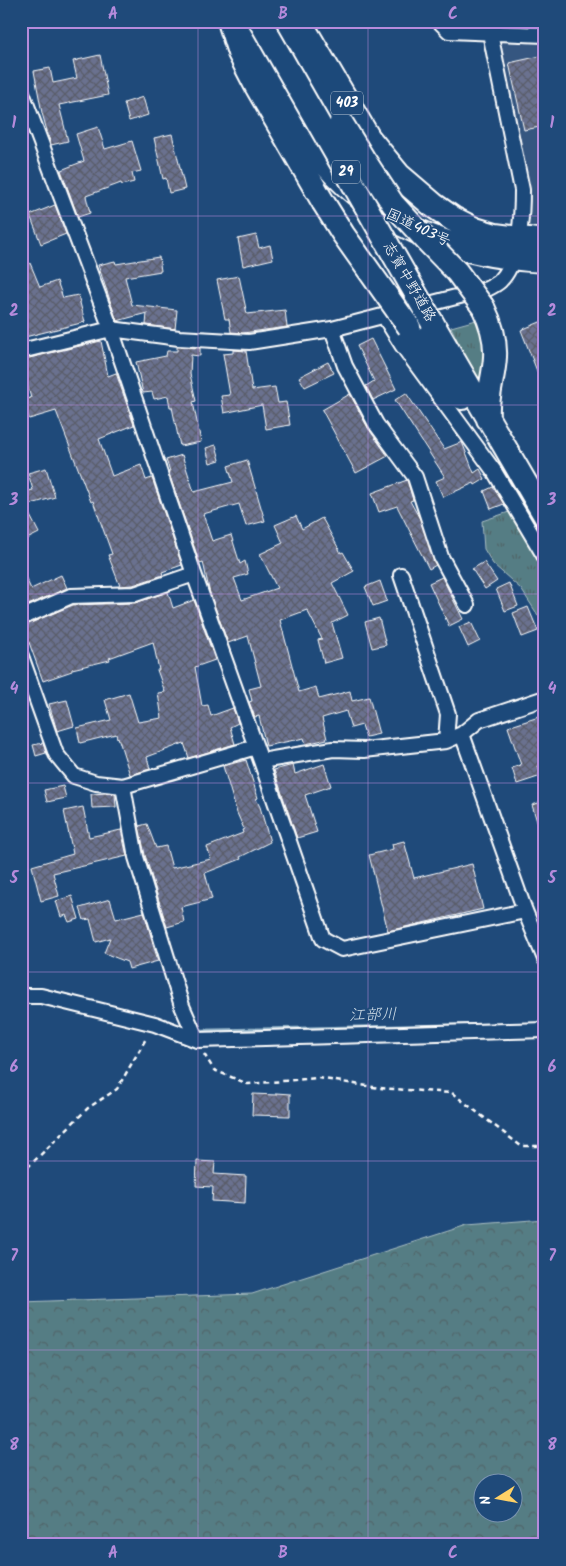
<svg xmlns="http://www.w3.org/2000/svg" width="566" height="1566" font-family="Kalam,'Klee One',sans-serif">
<defs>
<pattern id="grass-tufts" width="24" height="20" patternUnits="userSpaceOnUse" patternTransform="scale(1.25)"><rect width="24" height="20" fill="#557d84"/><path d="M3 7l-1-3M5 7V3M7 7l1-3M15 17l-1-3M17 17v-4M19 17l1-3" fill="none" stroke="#506468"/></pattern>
<pattern id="forest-crowns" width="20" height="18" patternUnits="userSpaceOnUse" patternTransform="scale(1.25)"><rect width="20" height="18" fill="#557d84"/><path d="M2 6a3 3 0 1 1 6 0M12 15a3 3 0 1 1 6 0" fill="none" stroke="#506468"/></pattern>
<pattern id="building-cross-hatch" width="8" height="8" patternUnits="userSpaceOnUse" patternTransform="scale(1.25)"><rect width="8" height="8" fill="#6a718f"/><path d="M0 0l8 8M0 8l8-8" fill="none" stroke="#5a5d6a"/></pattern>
</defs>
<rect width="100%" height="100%" fill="#1f4a7a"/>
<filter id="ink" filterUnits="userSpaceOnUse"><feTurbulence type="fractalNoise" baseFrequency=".02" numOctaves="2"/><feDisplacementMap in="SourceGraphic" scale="10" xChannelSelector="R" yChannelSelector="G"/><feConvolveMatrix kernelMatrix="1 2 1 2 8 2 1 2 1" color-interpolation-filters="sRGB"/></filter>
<g filter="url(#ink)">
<!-- built -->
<path fill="#365680" d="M490,33l55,2v193l-24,-2z"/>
<!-- grass -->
<path fill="url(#grass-tufts)" stroke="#aabec2" d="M480,319l6,28 -6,41 -29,-61z
M524,507l21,32v87l-24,-37 -28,-25 -9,-15 -2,-28z"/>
<!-- forest -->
<path fill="url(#forest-crowns)" stroke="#aabec2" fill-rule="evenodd" d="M545,1219v326h-524v-243l231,-8 215,-69zM484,1484h30v30h-30z"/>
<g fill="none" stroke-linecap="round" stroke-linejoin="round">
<!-- stream -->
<path stroke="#91b2c7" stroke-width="4.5" d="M202,1031l286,-6"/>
</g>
<!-- building -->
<path fill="url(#building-cross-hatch)" stroke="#fff" d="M100,55l8,40 -49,10 9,36 -17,4 -9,-32 -8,-42 16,-3 3,15 24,-5 -4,-17z
M545,55v71l-21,4 -15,-67z
M143,97l5,18 -19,6 -5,-18z
M98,127l7,22 27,-8 9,30 -9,2 2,9 -12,3 -1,-2 -35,13 4,17 -12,4 -17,-47 23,-9 -8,-27z
M172,134l13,55 -16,4 -3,-15 -3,1 -9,-41z
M55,205l11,29 -25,10 -11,-29z
M256,235l3,13 11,-3 3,14 -30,7 -5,-27z
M159,257l2,14 -36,6 7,28 45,5 -2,19 -29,-4 1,-12 -30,8 -19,-56 17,-4 1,3z
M30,263l10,24 17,-6 6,17 15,-3 7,27 -64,16v-72z
M239,276l8,38 38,-4 2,17 -44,6 -12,-1 -2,-13h-4l-8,-39z
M545,320v68l-1,1 -23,-59z
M371,339l25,50 -23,11 -7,-14 8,-5 -17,-35z
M101,341l7,35 8,-3 18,52 -35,14 13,37 29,-11 5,15 6,-2 30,87 -20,7 1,3 -30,10 -13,1 -12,-31 4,-1 -19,-53 -2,1 -35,-91 -27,8 -6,-19 8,-2 -7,-24 -3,1v-15z
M177,347l23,1v8l-9,-1 -1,19 6,27 -3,1 8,40 -21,4 -8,-39h-2l-2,-11 -14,3 -2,-7 -9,1 -7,-31 30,-6 1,-5h10z
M233,350l13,1 6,39 23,-3 3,16 8,-1 4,23 -24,4 -4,-24 -38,8 -3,-17 9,-1 -7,-41 10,-1z
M328,362l6,11 -29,14 -6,-10z
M406,393l38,56 18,-7 12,31 6,-4 5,10 -10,6 -1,-2 -31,14 -7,-16 9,-4 -50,-77z
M350,394l18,34 20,28 -32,17 -34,-63z
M216,445l4,15 -10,3 -4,-15z
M182,455l12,37 39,-10 -5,-16 19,-6 18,61 -19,5 -7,-22 -36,10 9,27 19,-6 9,29 5,-3 3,13 -14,4 8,22 35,-12 -17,-34 23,-11 -8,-18 21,-9 6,13 20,-11 19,35 2,-1 11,19 -22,12 16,32 -16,8 10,35 -18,5 -6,-23 4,-1 -15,-29 -27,10 19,72 17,-5 3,12 31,-8 2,10 17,-4 10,37 -13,3 -4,-12 -11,3 -5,-17 -24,7 5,21 -21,5 -2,-6 -38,8 -7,-30 -4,1 -6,-15 3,-1 -3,-12 12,-3 -13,-50 -20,7 -18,-49 -7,-32 -3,1 -2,-5 -30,-87h2l-4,-11z
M46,468l9,29 -30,9 14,27 -18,9v-49l12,-3 -5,-17z
M407,480l6,20 -3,1 10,18 16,46 -7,4 -32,-63 -18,6 -7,-19z
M493,487l11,17 -13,5 -7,-18z
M484,562l13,19 -12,8 -13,-20z
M21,568l10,21 30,-14 6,13 -46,20z
M442,577l21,42 -14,7 -20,-43z
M380,581l7,20 -14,5 -8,-19z
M509,583l9,23 -13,5 -9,-22z
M168,592l5,16 21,-8 21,60 -20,7 7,39 6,-1 3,11 22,-8 5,15 -8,4 5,17 -46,14 -5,-15 -37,14 3,12 -20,6 -12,-38 -1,1 -1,-4 -36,9 -3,-15 34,-8 -6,-20 24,-7 9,29 24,-4 -4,-25 7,-1 -8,-22h2l-6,-28 -44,16 1,2 -38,9v2l-29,10 -20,-55 50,-21 62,-2z
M528,607l10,24 -16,6 -9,-24z
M379,618l7,27 -14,3 -7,-26z
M471,622l9,19 -12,6 -9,-20z
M67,700l7,26 -17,5 -8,-27z
M545,715v48l-7,3 3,10 -24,8 -5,-16 9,-3 -13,-38z
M43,743l3,10 -10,3 -3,-11z
M246,760l12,38 -2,1 4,8 10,35 -30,15 1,2 -36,14 7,26 -31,8 3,15 -17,5 -22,-72 -6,-29 8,-2 9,24 10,-2 6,22 39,-9 -4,-12 36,-14 -1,-3 2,-1 -7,-16 -14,-47z
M324,764l7,22 -26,9 12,37 -20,6 -23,-68 19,-5 2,9z
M63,786l3,12 -19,4 -3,-12z
M107,793l8,1 1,13 -24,1 -1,-14z
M545,801v37h-3l-10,-33z
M83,807l6,30 32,-7 6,26 -74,17 6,23 -18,5 -9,-35 41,-12 -9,-43z
M404,841l10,37 58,-14 11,45 -95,22 -19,-76 24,-6 -1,-5z
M72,896l7,23 -10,3 -3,-7 -5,2 -5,-16z
M110,899l6,20 28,-7 14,49 -29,8 -2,-7 -23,-9 6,-15 -14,4 -6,-23 -6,1 -4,-12z
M276,1093l14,1v22l-38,-1 1,-21 23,1z
M197,1161l18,1 -1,12 32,2 -1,27 -33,-2 1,-14 -17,-1z"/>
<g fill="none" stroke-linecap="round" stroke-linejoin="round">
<!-- minor casing -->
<g stroke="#fff" stroke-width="18">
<path id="minor" d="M439,21l10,10 96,4
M21,90l90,239 83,245 67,187 62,178 19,10 183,-38
M384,316l18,29 92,126 51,86
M332,329l13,37 31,58 39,53 26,80 26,48
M21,351l90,-22 68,9 70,4 83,-13 155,-40c4,-2 10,-5 13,-8 20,-20 22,-65 22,-91l-32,-157
M401,575l47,139 -2,27
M21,618l50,-22 64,-2 59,-20
M21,656l35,98 18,22 22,7 27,3 133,-39
M462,734l63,177 20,48
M261,761l72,-12 31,1 82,-9 16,-7 17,-14 66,-22
M123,786l13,71 46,149 15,34
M21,996h20l114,28 42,16 348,-10"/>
</g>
<!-- primary casing -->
<g stroke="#fff" stroke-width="26">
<path id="primary" d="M229,21l10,32 17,33 67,116
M283,21l58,101
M483,307c8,16 13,32 12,50 -1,21 -9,40 -7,62
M432,322l113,194
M409,327l53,71"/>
</g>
<!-- trunk casing -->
<g stroke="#fff" stroke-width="28">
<path id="trunk" d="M237,21c24,43 47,88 76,127 57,75 140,108 232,112
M299,21l69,117 31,38 34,29 20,14 22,11 20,6 50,6"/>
</g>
<!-- path -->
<path stroke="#fff" stroke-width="2.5" stroke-dasharray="5 4" stroke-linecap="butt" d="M204,1054l10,16 34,14 70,-6 61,10 73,5 69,53h24
M21,1174l67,-66 29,-19 30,-52"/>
<!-- minor -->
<use href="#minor" stroke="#1f4a7a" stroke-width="14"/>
<!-- primary -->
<use href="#primary" stroke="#1f4a7a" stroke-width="22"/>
<!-- trunk -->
<use href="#trunk" stroke="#1f4a7a" stroke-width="24"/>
<!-- primary-bridge casing -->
<g stroke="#fff" stroke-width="26" stroke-linecap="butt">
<path id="primary-bridge" d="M260,21l172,301
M341,122l22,36 30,46 34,37 30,31 26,35
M323,202l20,32 66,93"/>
</g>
<!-- primary-bridge -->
<use href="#primary-bridge" stroke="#1f4a7a" stroke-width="22"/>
</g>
</g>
<!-- grid -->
<path fill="none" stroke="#b68bdc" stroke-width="1" stroke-opacity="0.55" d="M198,21v1524M368,21v1524M21,216h524M21,405h524M21,594h524M21,783h524M21,972h524M21,1161h524M21,1350h524"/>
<g text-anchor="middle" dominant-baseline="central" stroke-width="4" stroke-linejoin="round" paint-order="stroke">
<!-- shield labels -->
<g fill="#1f4a7a" stroke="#bcc9d7" stroke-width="1">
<rect x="331" y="91.5" width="32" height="23" rx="4"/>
<rect x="332" y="160.5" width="28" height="23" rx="4"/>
</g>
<g font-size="14" font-weight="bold" fill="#fff">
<text x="347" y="103">403</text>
<text x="346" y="172">29</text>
</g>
<!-- street labels -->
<g font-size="15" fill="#fff" stroke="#1f4a7a">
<text transform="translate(418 228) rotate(25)">国道403号</text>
<text transform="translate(409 282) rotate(60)">志賀中野道路</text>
</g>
<!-- water labels -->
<g font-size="16" font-style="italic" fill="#d1dfe8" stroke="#1f4a7a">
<text transform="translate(373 1015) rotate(-1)">江部川</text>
</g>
</g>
<!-- margin -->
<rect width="566" height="1566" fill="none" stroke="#1f4a7a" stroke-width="55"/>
<!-- north arrow -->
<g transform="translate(498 1498) rotate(259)"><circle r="24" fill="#1f4a7a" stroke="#7992af"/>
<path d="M0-4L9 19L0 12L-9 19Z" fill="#ffd166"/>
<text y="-8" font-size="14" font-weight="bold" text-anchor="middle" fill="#ffffff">N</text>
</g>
<rect x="28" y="28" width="510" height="1510" fill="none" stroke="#b68bdc" stroke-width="2"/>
<g font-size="16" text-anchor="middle" font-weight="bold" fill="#b68bdc">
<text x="113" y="19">A</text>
<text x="283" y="19">B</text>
<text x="453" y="19">C</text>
<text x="14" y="128">1</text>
<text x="552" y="128">1</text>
<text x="14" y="316">2</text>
<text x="552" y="316">2</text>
<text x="14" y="505">3</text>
<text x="552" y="505">3</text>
<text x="14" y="694">4</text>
<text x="552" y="694">4</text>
<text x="14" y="883">5</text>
<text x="552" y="883">5</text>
<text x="14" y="1072">6</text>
<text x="552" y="1072">6</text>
<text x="14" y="1261">7</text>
<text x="552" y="1261">7</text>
<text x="14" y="1450">8</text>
<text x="552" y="1450">8</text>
<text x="113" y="1558">A</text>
<text x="283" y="1558">B</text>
<text x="453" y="1558">C</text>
</g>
</svg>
